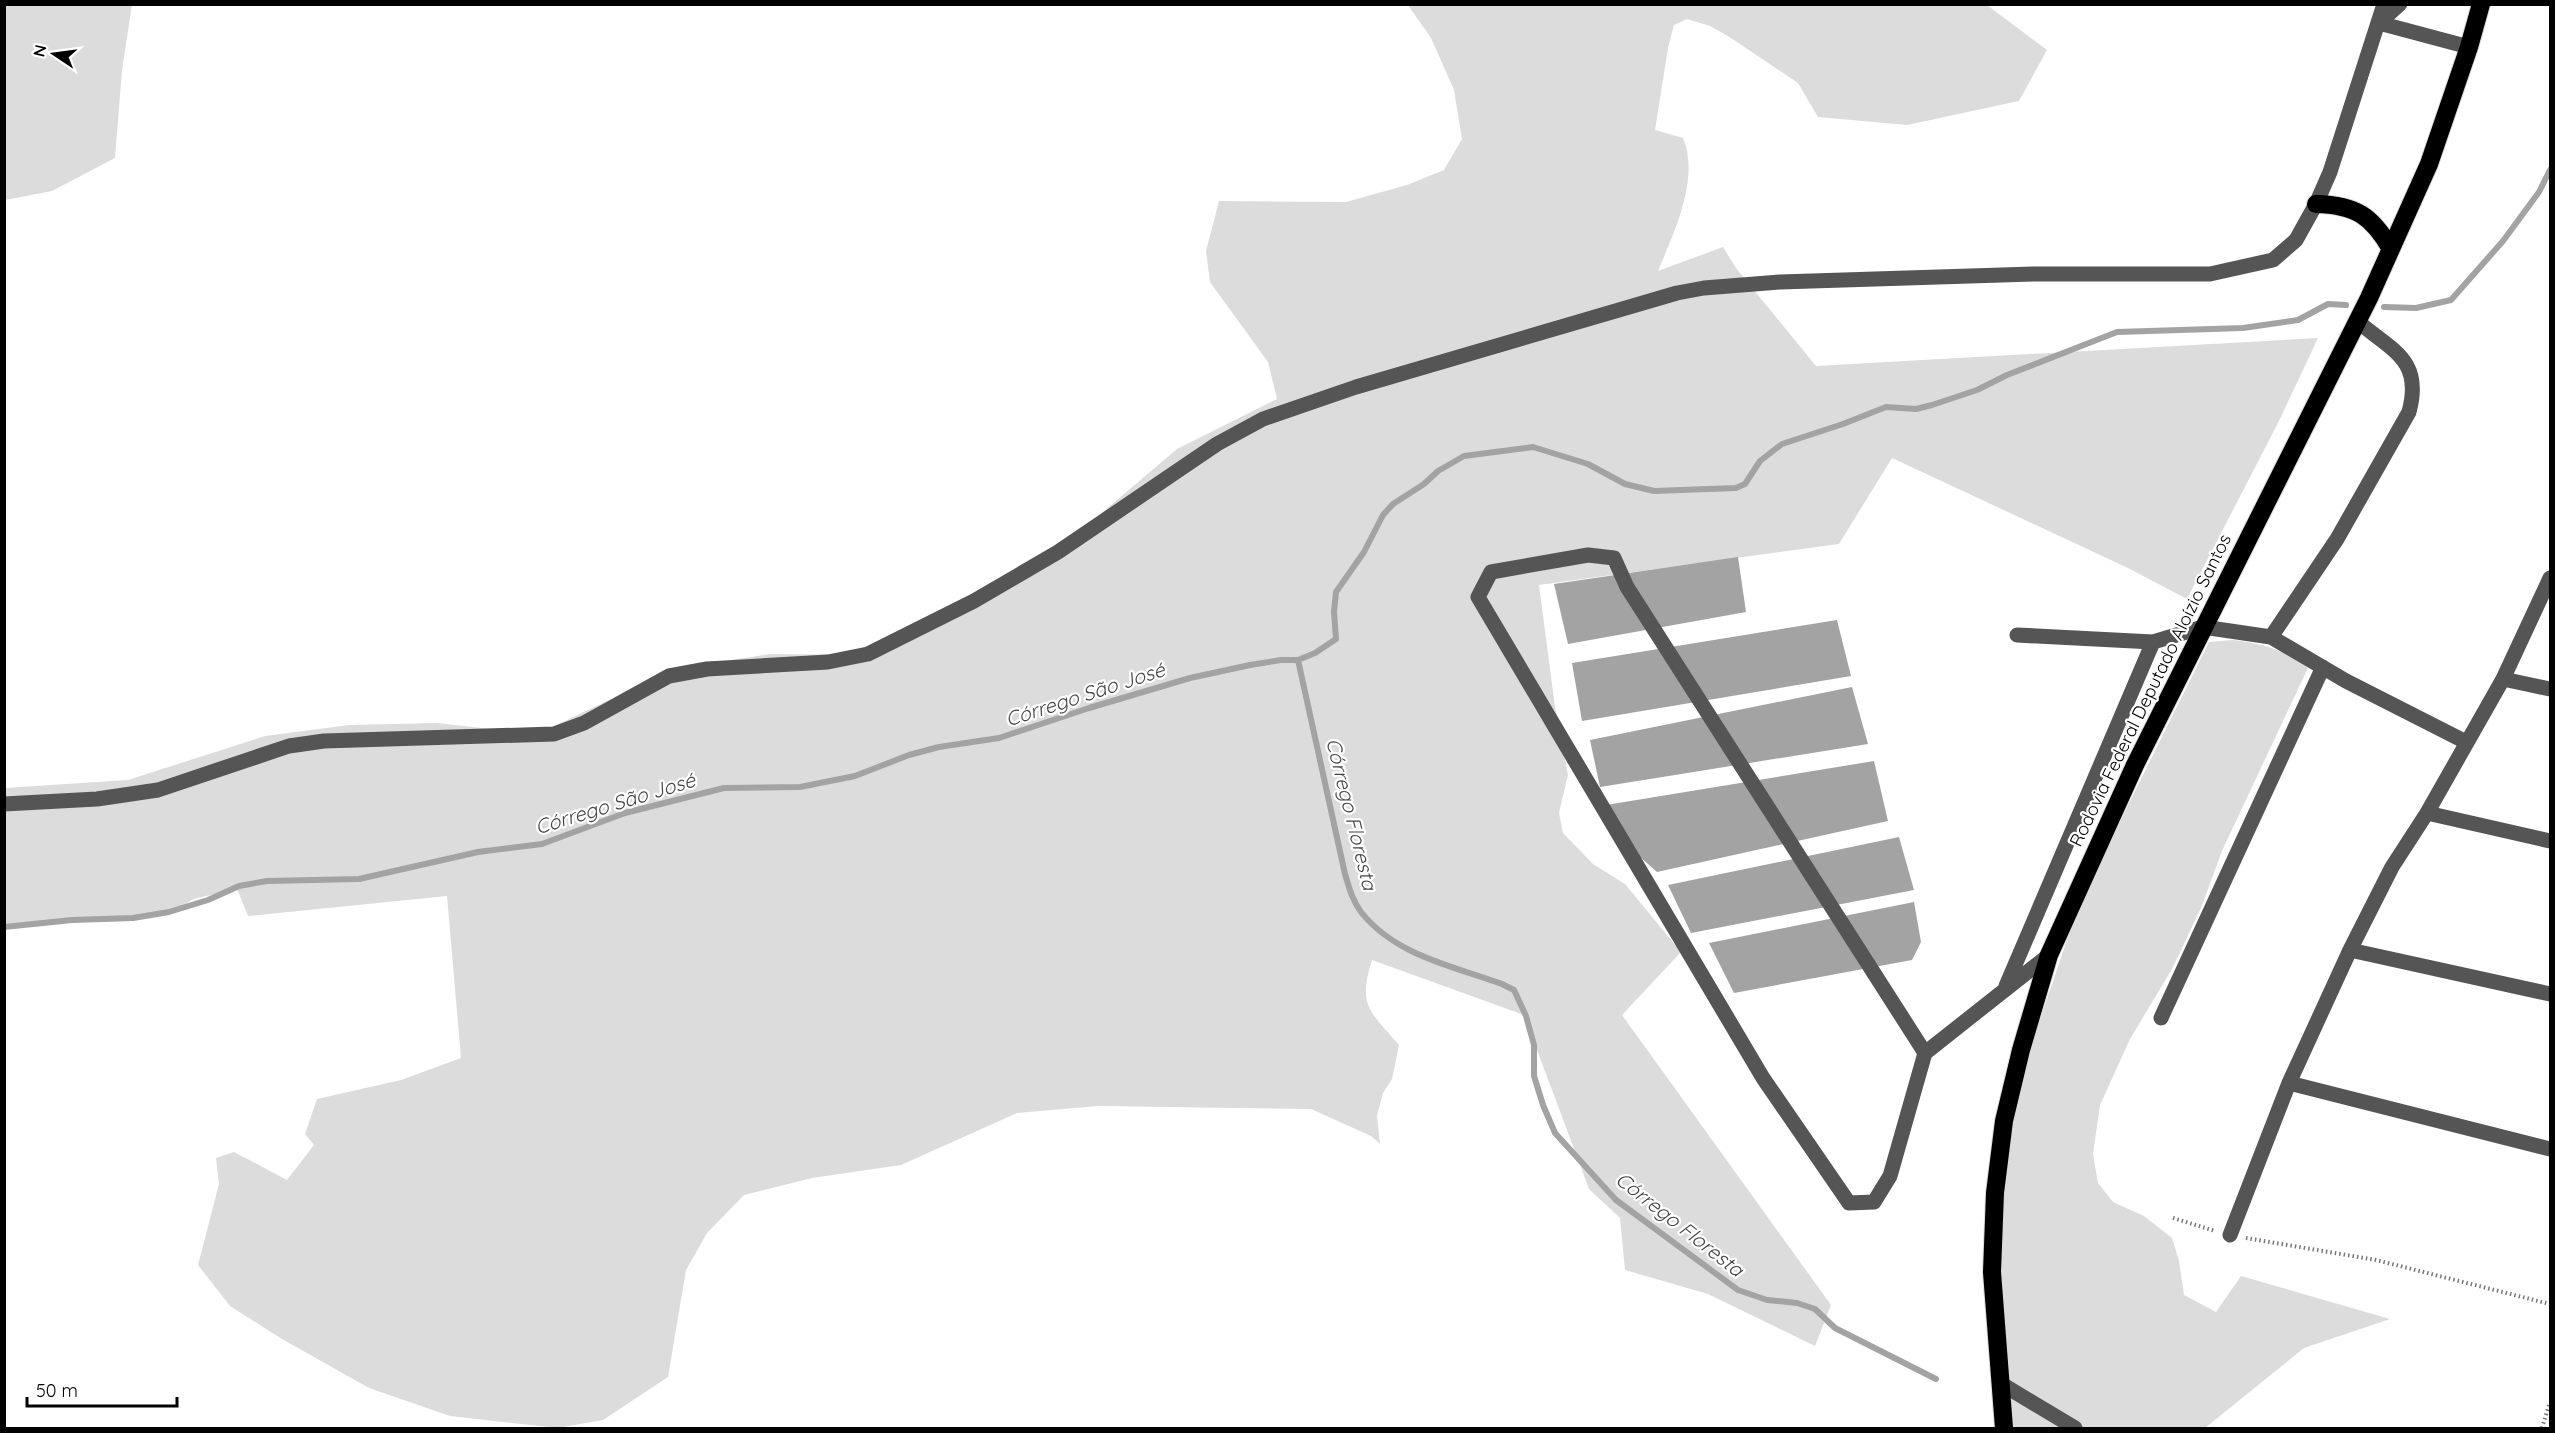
<svg xmlns="http://www.w3.org/2000/svg" width="2555" height="1433" font-family="Quicksand,sans-serif">
<rect width="100%" height="100%" fill="#fff"/>
<!-- green -->
<path fill="#dcdcdc" d="M5,4l127,1 -10,65 -7,88 -63,33 -47,9z
M1408,5h579l60,45 -28,51 -112,24 -89,-8 -20,-34 -70,-47 -18,-10 -23,-7 -13,6 -6,23 -13,82 28,8c17,41 -9,94 -25,133l65,-24 13,21 80,98 502,-28 -39,83 -92,178 -59,-31 -236,-110 -53,86 -300,41 16,122 13,68 -9,38 4,20 30,31 32,20 56,68 -59,63 209,290 -16,41 -107,-52 -83,-24 -5,-52 -31,-29 -65,-174 -152,-55c-15,47 -1,52 27,85l-7,34 -9,14 -6,23 3,28 -9,-8 -60,-27 -213,-3 -81,7 -116,52 -89,13 -68,17 -37,38 -21,37 -18,107 -65,43 -46,8 -107,-12 -81,-28 -87,-49 -52,-33 -32,-41 21,-81 -3,-26 18,-6 53,28 27,-35 -9,-11 12,-35 84,-19 60,-22 -14,-162 -199,20 -11,-27 -44,10 -20,14 -168,12v-137l123,-8 137,-44 84,-11 88,-2 79,9 32,-3 63,-30 53,-29 106,-16 99,1 175,-93 133,-113 100,-50 -9,-37 -58,-80 -4,-31 13,-50 127,1 61,-17 37,-15 18,-31 -8,-49 -23,-52z
M2233,640c31,4 50,9 75,28l-86,183 -21,57 -29,61 -42,70 -30,66 -7,49 5,29 15,19 31,14 28,22 7,23 5,34 32,17 25,-36 149,43 -86,29 -99,80h-207l-5,-181 21,-150 65,-193 130,-262z"/>
<!-- water -->
<path fill="#a3a3a3" d="M1738,557l8,55 -178,32 -14,-60z
M1837,620l14,56 -269,45 -10,-58z
M1852,687l16,57 -268,43 -10,-47z
M1874,761l14,60 -231,51 -45,-40 -6,-27z
M1899,837l15,53 -223,43 -23,-48z
M1914,902l7,40 -9,18 -178,33 -25,-50z"/>
<g fill="none" stroke-linecap="round" stroke-linejoin="round">
<!-- stream -->
<path stroke="#a3a3a3" stroke-width="6" d="M2384,307l32,1 35,-8 52,-59 36,-49 11,-22
M1298,660l47,214c4,13 7,26 16,38 35,44 92,54 141,72l12,6 12,26 8,29v31l9,29 12,28 61,67 122,90 29,10 30,3 18,6 20,19 101,51
M4,927l68,-7 61,-2 36,-6 39,-12 31,-14 28,-5 92,-2 119,-27 64,-8 83,-31 99,-25 76,-1 55,-11 54,-21 30,-8 60,-9 90,-30 101,-30 60,-13 31,-5h17l17,-7 21,-14 -2,-27 2,-20 28,-40 19,-37 10,-11 31,-20 14,-13 26,-15 69,-9 55,17 37,20 29,7 82,-3 9,-4 15,-23 22,-17 61,-20 43,-17 30,2 16,-4 45,-15 30,-15 110,-43 126,-4 55,-8 30,-16 18,1"/>
<!-- highway casing -->
<g stroke="#dbdbdb" stroke-width="20">
<path id="highway" d="M2316,204c40,1 56,12 75,45
M2004,1428l-12,-156 3,-79 9,-72 17,-71 28,-95 86,-190 234,-467 60,-134 40,-117 12,-43"/>
</g>
<!-- path -->
<path stroke="#777" stroke-width="4" stroke-dasharray="1.5 3" stroke-linecap="butt" d="M2173,1218l42,13
M2246,1238l130,22 174,44
M2542,1428l8,-26"/>
<!-- minor -->
<path stroke="#555" stroke-width="15" d="M2379,23l90,24
M2379,23l21,-19
M2017,635l136,7 50,-15 68,10 75,44 120,61
M2271,637l66,-98 72,-127c14,-52 -16,-61 -52,-91
M2503,679l47,10
M4,804l93,-5 61,-9 131,-44 35,-5 230,-7 30,-11 85,-47 38,-7 121,-7 40,-8 106,-53 84,-49 159,-108 46,-25 93,-32 321,-94 27,-5 76,-6 253,-8h177l63,-14 23,-20 20,-36 14,-32 54,-168
M2427,813l123,28
M2350,950l200,44
M2006,986l147,-344
M2161,1018l162,-351
M1925,1053l-298,-466 -13,-29 -26,-3 -97,17 -13,25 285,481 86,125 25,-1 16,-26 35,-123 124,-98
M2289,1083l261,66
M2230,1235l59,-152 61,-133 42,-83 35,-54 76,-134 47,-101
M2000,1383l75,45"/>
<!-- highway -->
<use href="#highway" stroke="#000" stroke-width="18"/>
</g>
<g text-anchor="middle" dominant-baseline="central" stroke-width="4.5" stroke-linejoin="round" paint-order="stroke">
<!-- street labels -->
<g font-size="18" fill="#000" stroke="#fff">
<text transform="translate(2150 690) rotate(-64)">Rodovia Federal Deputado Aloízio Santos</text>
</g>
<!-- water labels -->
<g font-size="20" font-style="italic" fill="#444" stroke="#fff">
<text transform="translate(1085 694) rotate(-18)">Córrego São José</text>
<text transform="translate(615 803) rotate(-17)">Córrego São José</text>
<text transform="translate(1352 814) rotate(76)">Córrego Floresta</text>
<text transform="translate(1680 1224) rotate(38)">Córrego Floresta</text>
</g>
</g>
<!-- border -->
<rect width="2555" height="1433" fill="none" stroke="#000000" stroke-width="12"/>
<!-- north arrow -->
<g transform="translate(54 54) rotate(283)" stroke="#ffffff" stroke-width="4.5" paint-order="stroke">
<path d="M0-4.5L10 22L0 15L-10 22Z" fill="#000000"/>
<text y="-9" font-size="16" font-weight="bold" text-anchor="middle" fill="#000000">N</text>
</g>
<!-- scale -->
<path d="M27 1397v9h150v-9" fill="none" stroke="#000000" stroke-width="3"/>
<text x="36" y="1397" font-size="18" fill="#000000" stroke="#ffffff" stroke-width="4.5" paint-order="stroke">50 m</text>
</svg>
